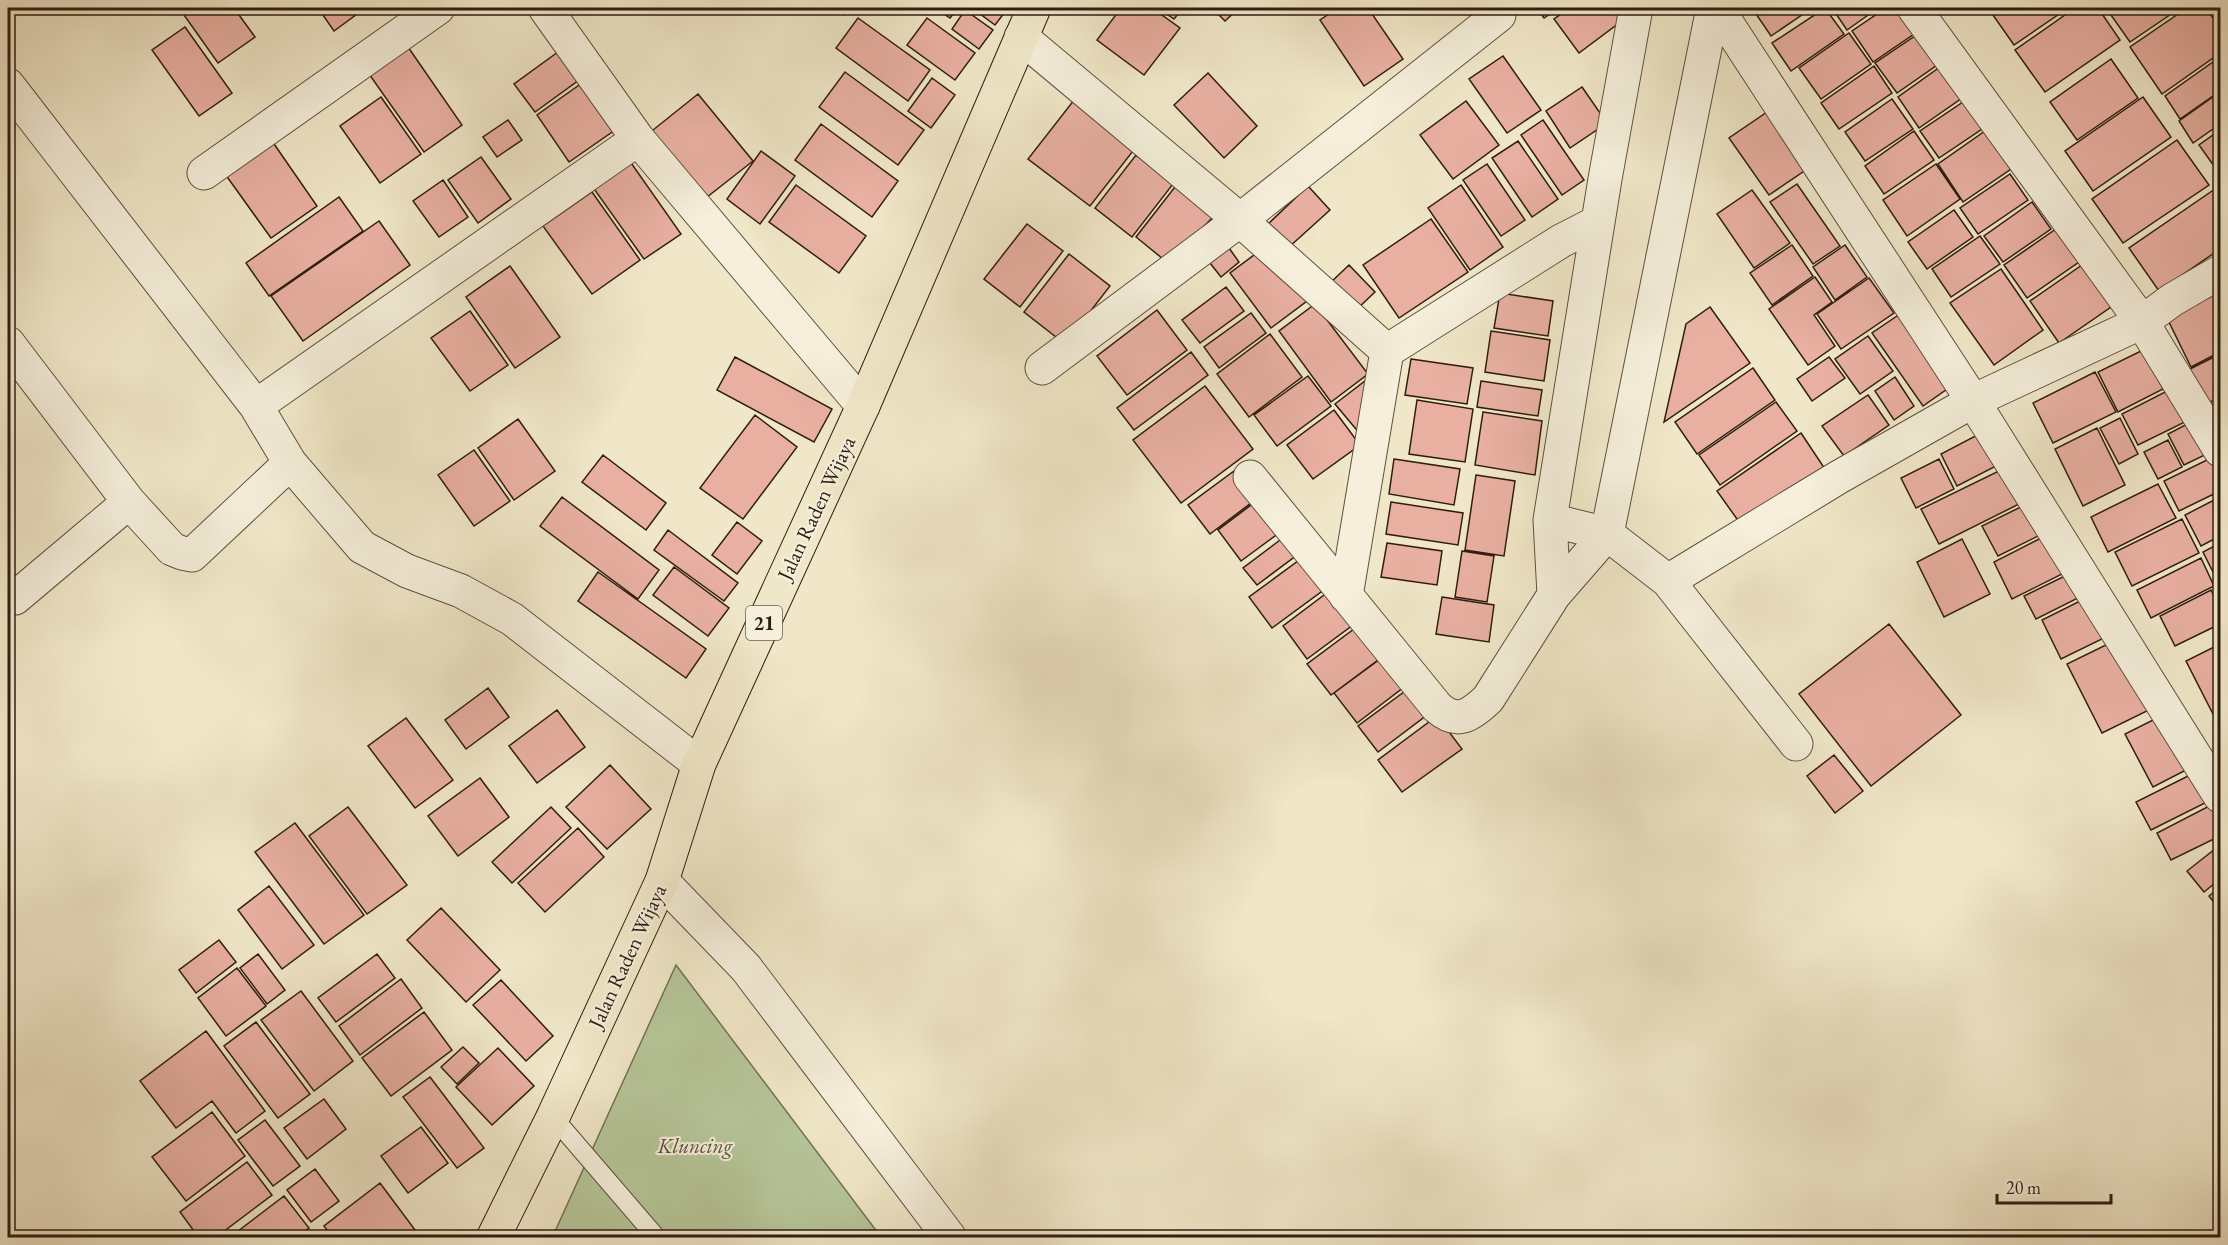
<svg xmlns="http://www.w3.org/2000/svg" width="2228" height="1245" font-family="'EB Garamond',serif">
<rect width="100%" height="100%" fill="#f0e7c8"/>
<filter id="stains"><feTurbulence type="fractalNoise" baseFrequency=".00333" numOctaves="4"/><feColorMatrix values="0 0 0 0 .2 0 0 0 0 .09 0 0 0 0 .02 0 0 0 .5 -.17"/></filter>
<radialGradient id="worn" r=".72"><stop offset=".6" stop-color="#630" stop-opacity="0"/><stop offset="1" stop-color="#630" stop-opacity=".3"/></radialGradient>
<!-- green -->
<path fill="#b6c699" stroke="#727255" stroke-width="1.5" d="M676,965l205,272 -329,1z"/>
<!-- building -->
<path fill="#e9b0a2" stroke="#2f1d11" stroke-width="1.5" d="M196,8h38l21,29 -37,26 -34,-48z
M318,8h34l5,6 -23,17z
M835,8h15l-5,7z
M935,8h23l-8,10z
M972,8h36l-13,17z
M1121,8h31l28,20 -36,47 -47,-35z
M1158,8h25l-9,11z
M1212,8h27l-14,13z
M1338,8h30l35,51 -39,27 -44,-66z
M1537,8h22l-15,10z
M1570,8h50l7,9 -48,36 -25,-34z
M1752,8h60l-41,28z
M1825,8l19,26 -53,37 -19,-28z
M1832,8h46l-31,22z
M1886,8h14l17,24 -44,30 -21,-31z
M1988,8h80l-54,37z
M2075,8h23l22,32 -75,52 -30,-42z
M2106,8h74l-50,34z
M2187,8h19l14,20v25l-58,41 -32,-47z
M965,10l28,20 -14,19 -27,-20z
M858,18l72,52 -22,31 -72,-53z
M927,18l48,35 -20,27 -48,-35z
M185,27l47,66 -33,23 -47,-66z
M1849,33l22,31 -50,35 -22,-31z
M1918,34l22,29 -43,30 -22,-30z
M408,47l54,78 -38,27 -55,-78z
M558,52l21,28 -44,32 -21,-28z
M1503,56l38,54 -34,23 -38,-54z
M2220,57v34l-40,28 -15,-23z
M2111,59l27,39 -61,42 -27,-38z
M1874,66l18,27 -53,36 -18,-26z
M1940,67l22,31 -43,30 -21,-31z
M845,72l79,58 -26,35 -79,-58z
M1208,73l49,53 -33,32 -50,-53z
M932,78l23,17 -24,33 -23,-17z
M582,83l33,47 -46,32 -32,-47z
M1582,87l25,36 -37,25 -24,-37z
M2220,92v32l-27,19 -14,-22z
M698,94l55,67 -51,40 -54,-67z
M1078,95l62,47 -50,64 -62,-47z
M381,97l40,57 -41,29 -40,-57z
M2143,97l28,40 -78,54 -28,-40z
M1892,99l21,30 -48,32 -20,-29z
M1466,101l33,44 -46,34 -33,-44z
M1963,102l19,27 -43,29 -19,-27z
M1773,108l40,57 -44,30 -40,-57z
M508,120l14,20 -25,17 -14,-20z
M1543,120l41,60 -22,15 -41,-60z
M821,124l77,57 -26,36 -77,-57z
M2220,130v42l-1,1 -20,-28z
M1914,131l20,29 -50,34 -19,-28z
M1985,131l26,38 -48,33 -25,-38z
M2177,140l32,45 -86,58 -31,-44z
M272,141l45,65 -46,32 -46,-64z
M1518,141l40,58 -26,18 -40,-59z
M761,151l34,25 -35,48 -33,-25z
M1136,155l37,29 -41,53 -37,-29z
M481,157l30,42 -33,24 -30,-43z
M629,160l52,74 -37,25 -52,-73z
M1487,164l38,56 -24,16 -38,-56z
M1936,164l24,35 -53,37 -24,-36z
M2010,174l18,26 -50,34 -18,-26z
M443,180l25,37 -29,20 -26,-36z
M1178,183l39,30 -49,50 -32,-26z
M1797,184l43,62 -27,18 -43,-62z
M796,185l70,51 -27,37 -70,-51z
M1461,185l42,62 -33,23 -42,-62z
M1308,186l22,24 -42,38 -21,-23z
M2215,189l5,8v52l-61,42 -30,-43z
M1752,190l38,53 -36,25 -37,-54z
M592,192l48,68 -48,34 -49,-68z
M339,197l24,34 -94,65 -23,-33z
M2032,202l19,27 -48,33 -19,-26z
M1954,210l19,27 -46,32 -19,-27z
M1431,219l37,53 -69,46 -36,-53z
M379,221l31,44 -107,76 -32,-45z
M1027,224l36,27 -43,56 -36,-28z
M2056,229l23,33 -52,36 -23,-33z
M1980,236l20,28 -49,33 -19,-28z
M1792,245l21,31 -41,29 -22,-32z
M1845,245l22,32 -32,23 -22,-33z
M1266,246l41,55 -36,27 -41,-55z
M1229,248l10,14 -18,15 -11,-14z
M1069,254l41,32 -45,58 -41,-32z
M1349,265l26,27 -20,19 -26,-27z
M2082,265l29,42 -52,36 -29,-42z
M510,266l50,71 -45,31 -49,-71z
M2001,269l42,61 -49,35 -44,-62z
M1815,277l17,25 -18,13 21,31 -27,19 -39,-56z
M1869,278l25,35 -53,36 -24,-35z
M1226,287l18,24 -44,32 -18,-23z
M2220,292v60l-29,15 -24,-49z
M1500,293l53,8 -5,35 -54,-8z
M1315,304l53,70 -37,28 -52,-71z
M1710,307l40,56 -86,59 22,-98z
M1157,310l30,40 -60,45 -30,-39z
M470,311l38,54 -38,26 -39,-53z
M1251,313l15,20 -47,35 -15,-21z
M1900,314l50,73 -27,19 -51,-73z
M1491,331l59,9 -6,41 -59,-9z
M1270,334l32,43 -53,40 -32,-43z
M1868,336l25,35 -33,23 -25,-35z
M2143,350l20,39 -45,23 -20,-40z
M1191,352l17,23 -74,55 -17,-22z
M2220,354v43l-19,10 -17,-35z
M735,357l97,52 -18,33 -97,-52z
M1829,357l16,21 -33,23 -15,-22z
M1411,359l62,9 -6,36 -62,-9z
M1753,368l22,32 -78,54 -22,-32z
M2095,372l21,40 -63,31 -20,-40z
M1374,374l-8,67 -31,-37z
M1308,376l23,30 -54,40 -23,-31z
M1895,377l19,29 -20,14 -19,-29z
M1481,381l61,9 -4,26 -61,-9z
M1205,386l48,63 -72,54 -48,-63z
M2173,388l16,32 -51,25 -16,-31z
M1868,395l21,30 -45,31 -22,-30z
M1417,400l56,9 -8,53 -56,-8z
M1776,402l21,29 -77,54 -21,-30z
M1334,410l26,35 -47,34 -26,-34z
M1483,412l59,9 -7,54 -60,-10z
M755,415l42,32 -54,72 -43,-31z
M2120,418l18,36 -19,10 -19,-36z
M518,419l37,52 -41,29 -36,-52z
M2193,421l16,32 -25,12 -16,-31z
M2097,428l28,57 -42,21 -28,-57z
M1983,432l17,32 -43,22 -16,-32z
M1801,433l24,36 -83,57 -25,-35z
M2168,440l14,27 -24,12 -14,-27z
M474,450l36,51 -36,25 -36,-51z
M603,455l63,48 -20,27 -64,-48z
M2213,457l7,14v20l-41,20 -15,-30z
M1394,459l66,10 -6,36 -65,-11z
M1939,459l15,30 -38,19 -15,-30z
M2005,468l18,34 -84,42 -18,-35z
M1234,471l21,29 -45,34 -22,-29z
M1476,475l39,6 -11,75 -39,-6z
M2158,484l18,34 -68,34 -17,-35z
M562,497l97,73 -21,29 -98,-73z
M2220,497v39l-19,10 -16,-31z
M1259,499l24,31 -42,31 -23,-31z
M2033,501l15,30 -50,25 -16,-30z
M1391,502l72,11 -5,32 -72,-11z
M2182,519l17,34 -67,33 -17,-34z
M737,522l25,19 -25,33 -25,-19z
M668,530l70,53 -14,18 -70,-51z
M2051,533l19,37 -58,29 -18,-37z
M1284,537l13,18 -40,30 -14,-17z
M1962,539l28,55 -46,23 -27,-55z
M1387,543l55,8 -5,34 -56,-8z
M2220,543v43l-17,-34z
M1462,551l32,5 -7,46 -32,-5z
M1302,558l23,31 -53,39 -23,-31z
M2201,558l13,28 -63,32 -14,-28z
M674,567l55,41 -21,28 -55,-41z
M2075,571l11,23 -50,25 -12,-23z
M598,572l108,77 -20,29 -108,-77z
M1336,586l25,33 -54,40 -24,-33z
M2211,590l9,18v16l-45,22 -15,-30z
M1442,597l52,8 -5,37 -53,-8z
M2086,598l20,39 -45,22 -19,-39z
M1889,624l72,91 -90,71 -72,-92z
M1358,626l24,31 -51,38 -24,-31z
M2116,640l35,69 -49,24 -35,-69z
M2220,644v71l-5,3 -29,-57z
M1383,657l21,30 -47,36 -23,-30z
M488,688l21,29 -43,32 -21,-29z
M1408,689l19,26 -49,37 -20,-26z
M557,710l28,37 -48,36 -28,-37z
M2163,715l27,53 -37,19 -28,-53z
M1437,716l25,33 -60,43 -24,-32z
M406,718l47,62 -38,28 -47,-62z
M1834,755l29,36 -28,22 -28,-37z
M610,765l41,44 -44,40 -41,-42z
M2198,771l15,28 -62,31 -15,-28z
M480,778l29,39 -51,39 -30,-40z
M2215,803l5,11v22l-49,24 -14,-27z
M348,807l59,78 -40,29 -58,-78z
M551,807l20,21 -59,55 -20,-21z
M295,823l69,92 -40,29 -69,-92z
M578,828l26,29 -59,55 -27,-29z
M2220,845v34l-16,13 -17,-21z
M269,886l45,59 -32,24 -44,-59z
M2220,887v23l-11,-14z
M441,908l59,62 -34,32 -59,-62z
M219,940l17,22 -40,31 -17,-23z
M258,954l27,36 -18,14 -27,-36z
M377,954l18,24 -59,44 -18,-24z
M237,968l29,38 -40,30 -28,-38z
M401,979l21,29 -62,47 -21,-29z
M501,980l52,56 -27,25 -53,-56z
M301,991l52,70 -39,30 -53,-71z
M424,1012l28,38 -61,46 -29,-38z
M256,1022l54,72 -32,24 -54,-72z
M206,1031l59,80 -29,22 -24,-32 -36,27 -36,-47z
M463,1047l16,16 -22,21 -16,-17z
M498,1048l36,38 -42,39 -36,-38z
M430,1077l54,71 -27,20 -54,-71z
M324,1099l22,30 -39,30 -23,-31z
M212,1112l33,44 -59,45 -34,-44z
M265,1120l35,46 -27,20 -35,-46z
M421,1127l27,36 -40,30 -27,-37z
M247,1162l25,33 -57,43h-16l-19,-26z
M315,1169l24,32 -28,21 -24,-32z
M380,1183l41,55h-88l-9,-12z
M284,1196l25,32 -13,10h-67z"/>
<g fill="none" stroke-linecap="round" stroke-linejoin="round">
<!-- service casing -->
<g stroke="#5f503f" stroke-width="20">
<path id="service" d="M553,1117l104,121"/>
</g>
<!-- minor casing -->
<g stroke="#5f503f" stroke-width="35">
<path id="minor" d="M545,8l93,131 225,267
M1717,8l256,393 247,395
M1914,8l228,314 78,128
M1021,37l219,183 147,131
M8,85l248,321 34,57 72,84 45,24 54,20 51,28 187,145
M204,173l234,-165
M8,343l121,159 43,47 10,4 10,2 98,-92
M1042,368l198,-148 259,-205
M256,406l382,-267
M1250,477l187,230c20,18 33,9 51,-8l66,-104 53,-61 106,-526
M1550,520l57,14 61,47 128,163
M1668,581l171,-104 134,-76 169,-79 30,-22 48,-28
M1554,595l-4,-75 55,-341 31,-171
M1346,596l41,-245 174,-110 37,-19
M8,597l7,1 114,-96
M662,881l84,87 204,270"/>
</g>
<!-- trunk casing -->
<g stroke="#2f1d11" stroke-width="35">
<path id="trunk" d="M493,1238l60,-121 109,-236 37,-117 164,-358 171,-398"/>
</g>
<!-- service -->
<use href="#service" stroke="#f5efdb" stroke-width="18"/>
<!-- minor -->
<use href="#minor" stroke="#f5efdb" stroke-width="33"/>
<!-- trunk -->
<use href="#trunk" stroke="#f0e7c8" stroke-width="33"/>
</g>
<g text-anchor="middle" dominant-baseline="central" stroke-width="4.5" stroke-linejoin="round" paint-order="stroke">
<!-- shield labels -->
<rect fill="#f5efdb" stroke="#6a5c4e" stroke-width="1.5" x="746" y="606" width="36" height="34" rx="4.5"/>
<g font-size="20" font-weight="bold" fill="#2f1d11">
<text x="764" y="623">21</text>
</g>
<!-- street labels -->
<g font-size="21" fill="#2f1d11" stroke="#f5efdb">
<text transform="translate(816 508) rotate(-65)">Jalan Raden Wijaya</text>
<text transform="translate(627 956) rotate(-65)">Jalan Raden Wijaya</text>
</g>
<!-- park labels -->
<g font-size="21" font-style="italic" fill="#58503a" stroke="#f5efdb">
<text x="695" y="1145">Kluncing</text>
</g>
</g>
<!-- margin -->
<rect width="2228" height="1245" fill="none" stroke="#f0e7c8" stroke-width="30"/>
<rect x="9" y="9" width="2210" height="1227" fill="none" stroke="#2f1d11" stroke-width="3"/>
<rect x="15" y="15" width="2198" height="1215" fill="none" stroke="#2f1d11" stroke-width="1.5"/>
<!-- scale -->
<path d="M1997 1194v9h114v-9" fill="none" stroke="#2f1d11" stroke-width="3"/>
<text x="2006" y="1194" font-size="18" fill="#2f1d11" stroke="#f5efdb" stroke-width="4.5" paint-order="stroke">20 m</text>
<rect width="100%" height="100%" filter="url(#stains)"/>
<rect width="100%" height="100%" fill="url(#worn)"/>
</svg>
